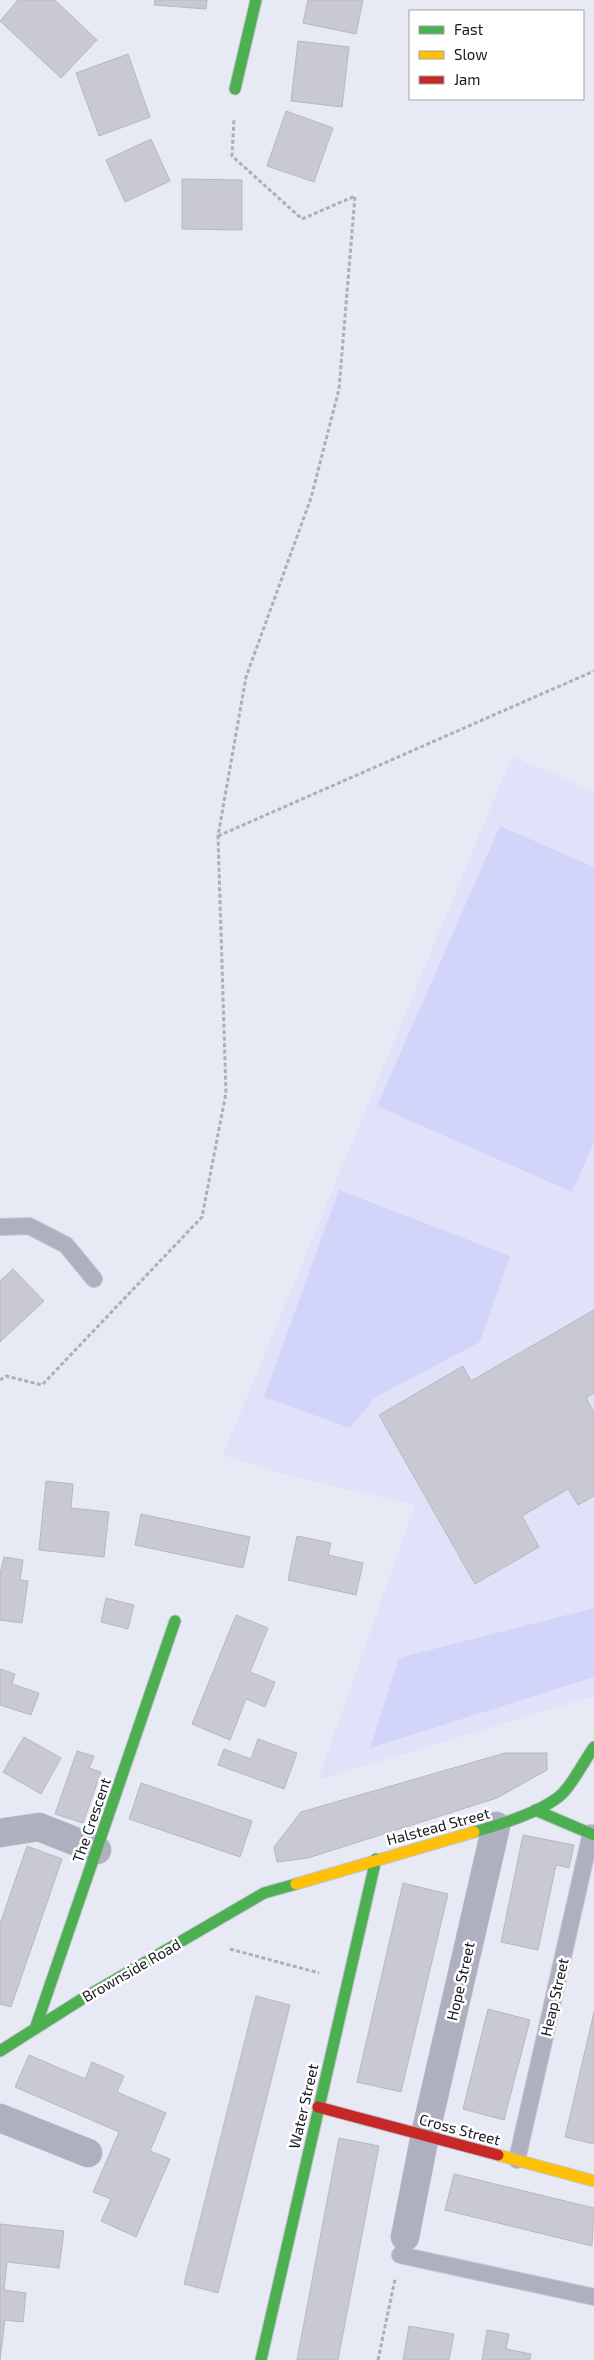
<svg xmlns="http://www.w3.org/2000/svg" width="594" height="2360" font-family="'Exo 2',sans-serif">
<rect width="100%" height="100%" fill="#e7e9f5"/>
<!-- built -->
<path fill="#dfe2f8" d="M512,756l82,36v904l-276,84 97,-275 -132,-31 -60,-19z"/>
<!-- green -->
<path fill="#d2d5f9" d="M500,826l94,41v276l-22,49 -195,-86z
M339,1190l171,66 -30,86 -106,56 -24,30 -86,-31z
M594,1608v69l-224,71 29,-90z"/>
<!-- building -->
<path fill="#c8c9d3" stroke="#b6b8c1" d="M18,0h37l42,40 -36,38 -61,-57z
M155,0h52l-1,9 -52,-4z
M308,0h55l-7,34 -53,-11z
M298,41l51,6 -7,60 -51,-6z
M128,54l22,63 -51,19 -23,-63z
M286,111l47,17 -19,54 -47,-16z
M151,139l19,42 -45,21 -19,-42z
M182,179l60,1v50l-60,-1z
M13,1269l31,32 -44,41v-61z
M594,1310v83l-8,5 8,14v84l-16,9 -10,-16 -46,27 17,31 -64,37 -96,-169 84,-49 8,15z
M46,1481l27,3 -2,24 38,4 -5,45 -65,-7z
M141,1514l109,23 -7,31 -108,-23z
M297,1536l34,7 -3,12 35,8 -7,32 -68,-15z
M4,1557l19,3 -3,20 8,1 -6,42 -22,-3v-46z
M106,1598l28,7 -6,24 -27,-7z
M236,1615l32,13 -18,44 25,10 -10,25 -19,-8 -16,41 -38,-16z
M0,1669l15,5 -3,10 27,9 -8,22 -31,-10z
M24,1737l37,21 -20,36 -38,-22z
M258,1739l39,14 -13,36 -66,-24 6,-16 27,10z
M77,1751l17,5 -5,12 12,4 -18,51 -28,-9z
M505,1753h42v17l-50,28 -189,60 -31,4 -3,-15 27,-35z
M141,1783l111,38 -12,36 -111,-38z
M523,1835l51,10 -5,23 -13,-3 -18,85 -37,-8z
M27,1846l35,13 -51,148 -11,-3v-80z
M403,1883l45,11 -47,198 -44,-10z
M256,1996l34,9 -72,288 -34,-9z
M488,2009l42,11 -26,100 -41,-11z
M594,2012v132l-29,-7z
M29,2055l56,24 7,-17 32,14 -7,16 49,21 -16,38 20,8 -34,78 -35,-16 10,-22 -18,-7 26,-60 -104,-45z
M339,2138l40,8 -41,214h-41z
M454,2174l140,34 -2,38 -147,-36z
M0,2224l64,7 -5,37 -52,-6 -3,28 22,3 -3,29 -18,-2 -5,40z
M409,2326l45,8 -5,26h-46z
M487,2330l22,4 -3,15 25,5 -1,6h-48z"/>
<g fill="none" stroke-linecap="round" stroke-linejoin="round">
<!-- lane casing -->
<g stroke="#c2c4ce" stroke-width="18">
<path id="lane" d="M0,1227l29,-1 37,19 28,34
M517,2160l74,-327
M400,2255l194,42"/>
</g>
<!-- street casing -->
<g stroke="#c2c4ce" stroke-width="29">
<path id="street" d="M0,1833l39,-6 58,23
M0,2118l88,35
M405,2237l20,-102 71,-309"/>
</g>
<!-- fast casing -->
<g stroke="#c2c4ce" stroke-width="13">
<path id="fast" d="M235,89l21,-89
M535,1810l59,25
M474,1832c25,-7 71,-21 89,-39 12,-13 21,-32 31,-46
M35,2029l140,-408
M0,2051l82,-52 182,-106 32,-9
M261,2360l115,-501"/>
</g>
<!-- slow casing -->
<g stroke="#c2c4ce" stroke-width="13">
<path id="slow" d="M296,1884l178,-52
M498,2155l96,26"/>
</g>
<!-- jam casing -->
<g stroke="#c2c4ce" stroke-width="13">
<path id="jam" d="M318,2107l180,48"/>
</g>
<!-- path -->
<path stroke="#acaeba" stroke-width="3" stroke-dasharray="4 2.5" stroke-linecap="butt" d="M218,836l376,-165
M0,1380l6,-4 36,9 160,-168 24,-124 -8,-257 28,-159 65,-179 28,-109 16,-193 -53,23 -70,-63 2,-36
M230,1949l89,24
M378,2360l17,-81"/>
<!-- lane -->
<use href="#lane" stroke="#afb0bf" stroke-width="16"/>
<!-- street -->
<use href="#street" stroke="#afb0bf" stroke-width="28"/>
<!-- fast -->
<use href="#fast" stroke="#4caf50" stroke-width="11"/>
<!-- slow -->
<use href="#slow" stroke="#ffc107" stroke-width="11"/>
<!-- jam -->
<use href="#jam" stroke="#c62828" stroke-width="11"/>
</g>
<g text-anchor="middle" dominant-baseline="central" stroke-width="5" stroke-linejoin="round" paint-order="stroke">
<!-- street labels -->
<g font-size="15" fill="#16171f" stroke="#fff">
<text transform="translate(91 1820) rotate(-71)">The Crescent</text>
<text transform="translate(438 1826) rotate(-15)">Halstead Street</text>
<text transform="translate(131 1970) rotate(-30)">Brownside Road</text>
<text transform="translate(460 1981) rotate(-77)">Hope Street</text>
<text transform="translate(554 1997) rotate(-77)">Heap Street</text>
<text transform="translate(303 2106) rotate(-77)">Water Street</text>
<text transform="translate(460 2129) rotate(15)">Cross Street</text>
</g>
</g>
<!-- legend -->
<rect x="409" y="10" width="175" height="90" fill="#ffffff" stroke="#a2a2a5"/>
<rect x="419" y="26" width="25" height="8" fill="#4caf50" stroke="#a2a2a5"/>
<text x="454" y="35" font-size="15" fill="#16171f">Fast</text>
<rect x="419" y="51" width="25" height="8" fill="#ffc107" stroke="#a2a2a5"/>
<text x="454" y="60" font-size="15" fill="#16171f">Slow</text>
<rect x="419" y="76" width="25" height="8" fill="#c62828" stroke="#a2a2a5"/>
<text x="454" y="85" font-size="15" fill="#16171f">Jam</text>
</svg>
